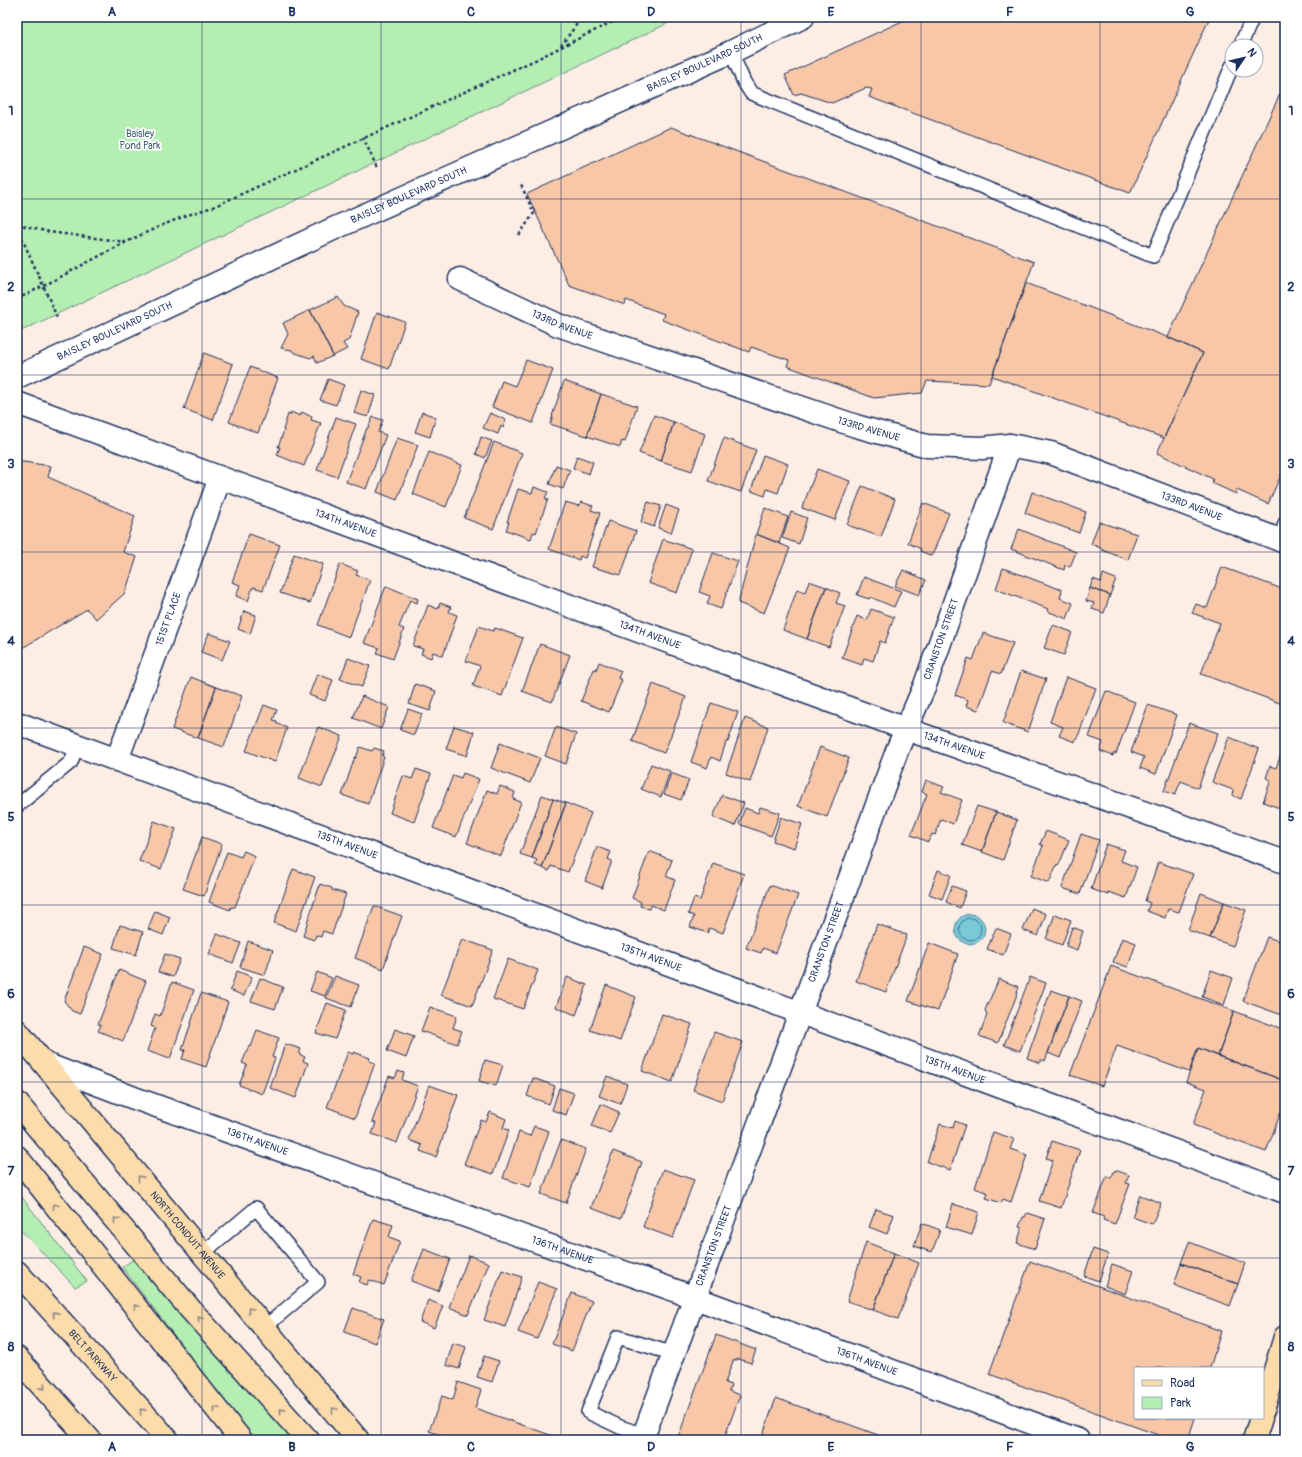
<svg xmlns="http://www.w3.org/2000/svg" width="1302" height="1457" font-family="Pangolin,sans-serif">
<rect width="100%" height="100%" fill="#fdeee5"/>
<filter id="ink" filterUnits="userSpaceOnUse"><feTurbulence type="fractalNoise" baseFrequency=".025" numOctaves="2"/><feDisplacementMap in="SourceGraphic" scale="8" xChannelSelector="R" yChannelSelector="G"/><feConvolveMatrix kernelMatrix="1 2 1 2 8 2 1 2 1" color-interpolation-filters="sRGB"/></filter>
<g filter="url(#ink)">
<!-- green -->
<path fill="#b4eeb2" stroke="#688e88" d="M17,17h664l-664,316z
M17,1191l70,90 -12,6 -58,-61z
M134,1259l161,181h-41l-132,-173z"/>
<!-- water -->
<path fill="#7ac9d7" stroke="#548ba7" d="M955 929a15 15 0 1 1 30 0a15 15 0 1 1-30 0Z"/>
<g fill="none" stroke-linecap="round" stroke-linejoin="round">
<!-- shore -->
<path stroke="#416d8e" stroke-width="1" d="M959 929a11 11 0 1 1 22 0a11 11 0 1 1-22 0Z"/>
</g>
<!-- building -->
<path fill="#f7c7a7" stroke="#1b2f5e" d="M911,17h299l-80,176 -261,-96 3,-8 -6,-1 -34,15 -31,-10 -7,2 -9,-20z
M1285,83v383l-17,38 -31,-14 -1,4 -24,-11 1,-4 -56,-26 46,-100 -35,-16z
M671,127l363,135 -45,122 -62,-3 -5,12 -48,5 -87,-32 2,-6 -38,-13 -2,5 -87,-32 2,-6 -38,-14 -1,5 -56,-20 -42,-91z
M1026,283l141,54 36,16 -39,85 -172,-62z
M338,297l6,9 14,6 -9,28 -6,3 4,6 -14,7 -23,-46z
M310,310l23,46 -16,7 -3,-7 -4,2 -17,-6 -1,-2 -11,-2 7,-14 -5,-11z
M377,312l28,10 -16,47 -28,-10z
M204,353l29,11 -20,56 -29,-11z
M526,360l27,10 -20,53 -41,-16 10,-26 13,5z
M250,367l28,11 -20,55 -29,-11z
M328,379l16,6 -8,20 -16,-5z
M564,381l37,13 -14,42 -37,-12 3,-8h-1z
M361,390l14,5 -7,22 -14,-4z
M601,394l36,12 -12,36 -3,-1 -2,6 -33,-11z
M291,412l9,4 2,-4 10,5 -1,3 10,3 -17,43 -27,-11 3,-8h-2l6,-17h-1l5,-16 2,1z
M422,412l14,5 -6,20 -15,-5z
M490,413l16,7 -3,8 -2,-2 -3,8 -15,-6z
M654,415l20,7 -13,39 -22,-8z
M336,417l20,7 -19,53 -20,-7z
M373,417l10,3 -5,12 8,3 -20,54 -20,-7 21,-54h1z
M674,422l31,12 -13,37 -31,-10z
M481,437l11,4 -7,17 -9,-4z
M397,438l21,7 -21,55 -20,-8z
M724,438l32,12 -15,42 -33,-11z
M494,442l28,11 -29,76 -29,-11z
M429,452l33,13 -16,42 -33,-13z
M763,455l25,9 -10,29 -11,-4 -2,7 -14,-5z
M577,456l16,6 -4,12 -16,-6z
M17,461l34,5 -3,11 87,39 -12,36 14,5 -12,36 -29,26 -9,-10 -68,41 -2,-3z
M556,465l14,5 -7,19 -14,-5z
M817,469l33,12 -15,39 -33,-12z
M862,486l33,13 -14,38 -34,-12z
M534,487l14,5 -3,6 3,1 -12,34 -3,-1 -2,7 -25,-9 3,-8h-2l11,-33 14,4z
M1032,492l54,20 -7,21 -54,-20z
M565,502l14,4 2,-4 12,4 -2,4 9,3 -15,45 -5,-2 -1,4 -30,-11z
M648,502l13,4 -7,21 -13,-5z
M923,503l26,10 -17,43 -12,-5 1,-2 -13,-6z
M666,505l13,5 -8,23 -13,-5z
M765,508l23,9 -9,26 -23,-9z
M791,512l16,6 -8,26 -17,-6z
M608,521l28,10 -15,44 -29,-8z
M1099,522l38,12 -9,26 -26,-10 1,-1 -12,-5z
M1019,529l57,23 -6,15 -5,-2 -1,5 -53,-21z
M249,534l31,11 -17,45 -10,-3 -5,14 -12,-5 4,-11 -8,-3z
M756,534l34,14 -26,65 -26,-10z
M663,539l29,10 -15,44 -29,-10z
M713,553l25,8 -17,48 -14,-5 3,-8 -11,-4z
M294,554l29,10 -13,39 -30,-10z
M340,564l18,7 -2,4 14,5 -21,57 -31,-12z
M1222,567l63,23v115l-84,-31 19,-51 -28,-10 4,-9 11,4z
M1003,568l59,22 -2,8 13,5 -6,16 -20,-8 1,-2 -52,-20z
M903,570l23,10 -7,15 -24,-9z
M1103,574l13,5 -6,16 -20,-7 3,-9 8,3z
M864,577l37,14 -7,16 -24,-10 -1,2 -12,-4z
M809,581l17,6 -19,52 -24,-9 14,-41 8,3z
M386,586l32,13 -1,4 -7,-3 -11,27 5,2 -11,30 -16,-6 2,-5 -15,-5z
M826,587l14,6 -4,10 9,3 -16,41 -22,-8z
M1090,588l20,7 -6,18 -12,-4 2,-6 -8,-2z
M440,603l11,4 -2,5 8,3 -14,41 -10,-4 -2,6 -10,-4 2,-5 -10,-3 15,-41 10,4z
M871,609l23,8 -9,26 -5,-2 -7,20 -9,-3 -2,7 -20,-7 15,-42 10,4z
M244,611l12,4 -6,19 -12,-5z
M1053,625l19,7 -8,23 -20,-7z
M479,626l14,5 2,-3 28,10 -21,58 -29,-10 7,-20 -14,-5z
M209,633l21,8 -8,19 -21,-8z
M983,633l30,10 -12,31 -9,-3 -14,39 -12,-4 2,-6 -13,-5 13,-37 5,2z
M540,644l30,11 -18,47 -30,-11z
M348,658l22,8 -8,21 -22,-8z
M599,662l22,9 -3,7 4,2 -13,32 -28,-11 13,-32 2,1z
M1021,671l25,8 -18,53 -25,-9z
M317,674l16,6 -8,21 -16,-6z
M191,677l25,10 -18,51 -26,-9z
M1066,677l30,11 -19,51 -1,-1 -1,4 -16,-6 4,-9 -13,-5z
M415,684l21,7 -6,20 -21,-7z
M653,684l33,13 -22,56 -32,-12z
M216,687l26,9 -18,51 -26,-9z
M1106,691l29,11 -19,52 -2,-1 -1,3 -13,-5 3,-9 -14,-5z
M362,696l27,11 -8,22 -28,-11z
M711,703l27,9 -10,30h-2l-6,19 -9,-4 -4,11 -16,-6z
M264,705l13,5 -4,10 4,1 -1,2 11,5 -12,34 -29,-11z
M1148,705l29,10 -21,59 -16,-6 4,-11 -13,-5z
M408,709l14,5 -8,21 -14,-5z
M745,718l23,9 -18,55 -24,-9z
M1189,723l29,10 -20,55 -17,-7 -6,14 -11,-4z
M454,726l20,6 -7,24 -21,-7z
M318,727l24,9 -20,51 -23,-9z
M556,727l20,7 -10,30 -21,-8z
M1229,737l30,12 -18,50 -9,-4 1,-5 -21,-8z
M500,743l40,15 -10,25 -39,-15z
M1285,743v67l-22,-8 8,-22 -5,-2 4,-12 6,2z
M360,747l12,4 2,-3 10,3 -2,5 2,1 -16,47 -26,-9 13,-38 1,1z
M820,747l29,11 -22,59 -29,-11z
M651,764l19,7 -9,26 -20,-8z
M416,769l15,5 -17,48 -24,-9 13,-37 9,3z
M463,773l16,6 -23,58 -23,-9 20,-53 8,3z
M671,773l18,7 -8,20 -17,-6z
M926,780l18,7 -3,5 21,8 -9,24 -12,-5 -6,16 -3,-1 -4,8 -17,-7 16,-41 -5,-2z
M500,786l15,6 -2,7 8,3 -20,54 -34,-13 20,-53 10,4z
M542,795l11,4 -21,59 -12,-4z
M722,795l22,8 -9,23 -22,-9z
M553,799l13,4 -24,65 -7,-3 2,-5 -5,-2z
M566,803l25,10 -23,59 -17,-6 -2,5 -7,-3z
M977,806l19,6 -14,40 -20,-7z
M760,807l20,6 -9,23 -32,-12 6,-16 13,5z
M996,812l21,8 -14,40 -21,-8z
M781,817l21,7 -8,24 -21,-7z
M154,821l22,8 -15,40 -22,-8z
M1046,831l23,9 -10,25 -2,-1 -8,19 -18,-7 12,-30 -3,-2z
M1081,834l18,6 -19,54 -18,-6z
M202,837l20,7 -18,52 -21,-7z
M1106,844l19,6 -4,11 16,6 -11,31 -18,-6v3l-17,-6z
M597,847l14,5 -3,7 4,2 -10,27 -17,-7z
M244,851l11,5 -20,51h-4l-1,3 -21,-8 18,-50 14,5z
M649,851l23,9 -6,16 9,4 -11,30 -13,-5 -2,4 -9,-3 1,-4 -9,-4z
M1158,862l35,12 -14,38 -11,-3 -3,9 -18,-7 3,-8 -5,-2z
M713,863l31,11 -21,59 -14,-5 -1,5 -18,-6 4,-11 -6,-2 6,-16 6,2z
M293,869l22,8 -19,54 -22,-8z
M938,870l13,5 -9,24 -13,-5z
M320,884l12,4v2l14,4 -14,40 -9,-3 -2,6 -5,-2 -2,5 -11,-4z
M770,885l28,10 -22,58 -13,-5 -2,5 -15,-5z
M952,886l14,5 -6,17 -14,-6z
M1201,893l23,9 -14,36 -22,-8z
M1224,902l22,8 -13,36 -23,-8z
M374,906l28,10 -19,53 -28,-11z
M1032,908l14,6 -8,22 -15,-6z
M155,911l15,6 -7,18 -15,-6z
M1055,914l16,6 -9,25 -16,-6z
M877,924l30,11 -21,57 -30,-11z
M120,925l23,7 -7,23 -23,-7z
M1072,927l11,4 -6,19 -11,-4z
M996,928l15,6 -8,21 -16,-6z
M217,934l24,9 -8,20 -24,-9z
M1267,937l18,6v36l-4,13 4,1v13l-3,9 -39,-14z
M1122,938l14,5 -8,24 -15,-5z
M462,939l31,11 -21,56 -31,-11z
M248,941l25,9 -8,25 -25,-8z
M929,943l29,11 -20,57 -30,-10z
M84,947l19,7 -23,60 -8,-3 -8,-10z
M165,954l15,5 -7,18 -15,-5z
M508,959l30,11 -15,39 -30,-10z
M1111,966l123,45 -16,45 -20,-8 -9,24 -72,-26 -15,40 -32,-11z
M119,970l27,11 -23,60 -25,-10 3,-6 -3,-1z
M1211,970l22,8 -9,27 -22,-8z
M237,971l15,6 -8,19 -14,-6z
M317,972l15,6 -7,18 -15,-5z
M335,976l24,9 -8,22 -25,-9z
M567,977l20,8 -11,30 -20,-8z
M1030,977l16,6 -26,68 -16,-6z
M260,978l23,9 -8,22 -24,-8z
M999,979l20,8 -2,5h1l-20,51 -19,-7 8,-21 -2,-5z
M172,982l22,8 -24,69 -23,-8 8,-23 -4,-2 4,-12 5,2z
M606,985l30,12 -16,44 -30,-11z
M1051,990l18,6 -24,65 -4,-2 -1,4 -13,-5z
M201,993l27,9 -22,65 -24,-8 3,-9h-3z
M1069,996l13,5 -22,57 -12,-5z
M327,1003l19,7 -11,29 -19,-6z
M430,1007l27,9 -4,12 9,3 -5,13 -36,-13z
M1234,1011l51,19v51l-67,-25z
M662,1014l30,10 -20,58 -30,-11z
M395,1029l19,7 -8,22 -19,-7z
M257,1030l22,8 -7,19 3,1 -13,36 -23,-9 8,-20 -5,-2 7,-17 2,1z
M714,1032l29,10 -21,59 -29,-11z
M285,1044l16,5 -2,5 6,3 -2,4 5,2 -12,35 -26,-10z
M1198,1048l87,33v20l-19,51 -73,-27 13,-36 -20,-7z
M348,1052l5,2 1,-2 16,6 -1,3 6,2 -20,55 -28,-11z
M485,1060l18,5 -7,21 -17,-5z
M398,1071l6,2 -2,7 16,6 -21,57 -25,-9 4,-11 -4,-1 17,-46 6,2z
M607,1076l20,8 -7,20 -21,-8z
M533,1078l22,8 -6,18 -22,-8z
M429,1085l29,10 -22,62 -16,-6 2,-6 -13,-5z
M559,1088l15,5 -8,22 -14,-5z
M601,1104l18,8 -9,21 -18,-7z
M490,1112l16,7 -3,9 6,2 -16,44 -29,-10 17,-44 5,2z
M955,1121l10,4 -15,45 -23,-8 13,-38 13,4z
M534,1126l15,5 -19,56 -27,-9 16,-46 11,4z
M993,1132l21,7 -4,10 17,6 -16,47 -8,-3 -2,4 -15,-5 2,-5 -13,-5z
M561,1140l25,9 -20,54 -25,-9z
M1052,1141l28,9 -19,58 -22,-7 14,-41 -7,-2z
M613,1151l29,11 -21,57 -30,-11z
M663,1169l31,11 -21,58 -30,-11z
M1115,1170l14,5 -3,8 4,1 -15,40 -12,-4 1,-3 -11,-4 14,-37 4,2z
M1140,1195l21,8 -9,21 -20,-7z
M953,1204l26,8 -7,23 -26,-8z
M876,1209l18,6 -7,19 -18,-7z
M1027,1213l18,6 -10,30 -18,-6 5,-15 -3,-1 4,-10h2z
M373,1219l20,6 -4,12 11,4 -16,44 -15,-5 -2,5 -8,-3 2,-5 -8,-3z
M922,1223l18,7 -8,22 -18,-6z
M866,1242l28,11 -21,57 -26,-9z
M1189,1242l56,21 -7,21 -57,-21z
M424,1249l26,10 -12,32 -27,-10z
M1093,1249l15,5 -9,27 -15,-5z
M894,1253l25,10 -21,56 -25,-9z
M469,1255l20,8 -21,52 -19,-8z
M1030,1261l191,70 -11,37h-75v50h60l-7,22h-16l-183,-66z
M1181,1263l57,21 -8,22 -56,-21z
M1112,1264l21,7 -8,23 -20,-8z
M502,1270l20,7 -17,50 -21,-7z
M538,1282l19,7 -20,50 -19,-7z
M572,1293l20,8 -20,50 -20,-7z
M428,1300l15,6 -9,22 -14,-6z
M353,1308l31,11 -9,24 -31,-11z
M716,1335l40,15 -5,13 -12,-4 -6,2 -8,22 6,2 -2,6 11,4 -15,41 -5,-1 -2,5h-41z
M453,1343l13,4 -7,22 -13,-4z
M484,1356l15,5 -7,21 -15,-5z
M458,1382l23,8 -6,18 89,32h-108l-27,-9 13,-35 11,4z
M776,1398l116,42h-131z
M948,1436l12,4h-13z"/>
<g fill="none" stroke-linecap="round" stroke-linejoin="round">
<!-- lane casing -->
<g stroke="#1b2f5e" stroke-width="16">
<path id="lane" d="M1240,46l13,-29
M731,52l13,30 7,11 402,163 79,-190
M1281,541l4,-18
M17,806l54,-44 6,-17
M203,1253l53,-45 62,74 -53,45
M644,1435l-24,-8 -32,-15 30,-75 56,17"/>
</g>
<!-- street casing -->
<g stroke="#1b2f5e" stroke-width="25">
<g id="street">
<path id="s1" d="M460,279l98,46 298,101 71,20 55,2 28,-3 41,8 234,89"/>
<path id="s2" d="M17,377l316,-148 398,-177 72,-35"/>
<path id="s3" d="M17,403l889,326 379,133"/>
<path id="s4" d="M17,723l1268,469"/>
<path id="s5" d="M117,760l103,-282"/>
<path id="s6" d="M45,1064l89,34 537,191 407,151"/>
<path id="s7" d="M642,1440l256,-692 27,-63 85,-240"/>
</g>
</g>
<!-- primary casing -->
<g stroke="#1b2f5e" stroke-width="25">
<g id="primary">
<path id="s8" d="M17,1031l341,409"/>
<path d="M1263,1410l22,-73"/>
<path d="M1254,1440l7,-22"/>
</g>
</g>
<!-- highway casing -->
<g stroke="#1b2f5e" stroke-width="25">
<g id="highway">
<path d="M17,1103l174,207 117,130"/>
<path d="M17,1157l224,283"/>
<path id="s9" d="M17,1272l151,168"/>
<path d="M17,1358l73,82"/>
</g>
</g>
<!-- path -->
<path stroke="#1b2f5e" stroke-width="2.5" stroke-dasharray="3 3" stroke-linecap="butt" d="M561,46l21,-29
M363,137l14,31
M17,224l32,8 77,10
M17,227l36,81 4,10
M519,235l15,-22 -13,-28
M17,299c65,-31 126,-72 196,-92l324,-148 85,-42"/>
<!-- lane -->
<use href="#lane" stroke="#fff" stroke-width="13"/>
<!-- street -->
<use href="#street" stroke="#fff" stroke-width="22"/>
<!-- primary -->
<use href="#primary" stroke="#fddcac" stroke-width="22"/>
<!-- highway -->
<use href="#highway" stroke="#fddcac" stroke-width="22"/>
</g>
<!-- one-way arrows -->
<defs><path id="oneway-chevron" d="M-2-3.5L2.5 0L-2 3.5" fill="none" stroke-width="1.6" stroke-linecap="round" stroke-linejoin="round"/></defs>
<g stroke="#8c8685">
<use href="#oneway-chevron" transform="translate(140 1178) rotate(-130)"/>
<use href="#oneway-chevron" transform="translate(55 1206) rotate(-128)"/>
<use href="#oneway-chevron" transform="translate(116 1220) rotate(-130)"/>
<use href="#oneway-chevron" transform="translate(136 1307) rotate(-128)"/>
<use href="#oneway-chevron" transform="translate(250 1310) rotate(-130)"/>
<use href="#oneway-chevron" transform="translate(55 1314) rotate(-132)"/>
<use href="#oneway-chevron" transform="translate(200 1319) rotate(-131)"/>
<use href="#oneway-chevron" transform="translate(43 1387) rotate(48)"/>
<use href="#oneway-chevron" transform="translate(216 1409) rotate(-128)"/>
<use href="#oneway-chevron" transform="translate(334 1410) rotate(-130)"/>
<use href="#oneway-chevron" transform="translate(142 1411) rotate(-132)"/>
<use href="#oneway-chevron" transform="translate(282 1411) rotate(-132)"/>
</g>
</g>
<!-- grid -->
<path fill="none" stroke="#1b2f5e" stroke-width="1" stroke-opacity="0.55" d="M202,17v1423M381,17v1423M561,17v1423M741,17v1423M921,17v1423M1100,17v1423M17,199h1268M17,375h1268M17,552h1268M17,728h1268M17,905h1268M17,1082h1268M17,1258h1268"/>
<g text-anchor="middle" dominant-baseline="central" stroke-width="3.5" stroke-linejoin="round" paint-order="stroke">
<!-- street labels -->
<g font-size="10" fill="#1b2f5e" stroke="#fff">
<text stroke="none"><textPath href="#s2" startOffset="756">BAISLEY BOULEVARD SOUTH</textPath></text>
<text stroke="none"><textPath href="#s2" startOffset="432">BAISLEY BOULEVARD SOUTH</textPath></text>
<text stroke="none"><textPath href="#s1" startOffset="112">133RD AVENUE</textPath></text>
<text stroke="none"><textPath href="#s2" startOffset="108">BAISLEY BOULEVARD SOUTH</textPath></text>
<text stroke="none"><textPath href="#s1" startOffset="436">133RD AVENUE</textPath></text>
<text stroke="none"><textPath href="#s1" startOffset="772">133RD AVENUE</textPath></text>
<text stroke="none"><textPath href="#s3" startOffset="350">134TH AVENUE</textPath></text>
<text stroke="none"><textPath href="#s5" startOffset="150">151ST PLACE</textPath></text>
<text stroke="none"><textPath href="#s3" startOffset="674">134TH AVENUE</textPath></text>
<text stroke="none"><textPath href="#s7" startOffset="855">CRANSTON STREET</textPath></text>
<text stroke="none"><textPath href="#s3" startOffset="998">134TH AVENUE</textPath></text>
<text stroke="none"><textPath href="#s4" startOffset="352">135TH AVENUE</textPath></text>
<text stroke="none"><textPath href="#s7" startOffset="531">CRANSTON STREET</textPath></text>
<text stroke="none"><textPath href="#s4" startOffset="676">135TH AVENUE</textPath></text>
<text stroke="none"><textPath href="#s4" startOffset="1000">135TH AVENUE</textPath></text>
<text stroke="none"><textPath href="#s6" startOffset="226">136TH AVENUE</textPath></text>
<text stroke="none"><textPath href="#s8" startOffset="266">NORTH CONDUIT AVENUE</textPath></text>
<text stroke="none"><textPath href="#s7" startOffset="207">CRANSTON STREET</textPath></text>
<text stroke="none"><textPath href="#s6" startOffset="550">136TH AVENUE</textPath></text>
<text stroke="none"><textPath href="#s9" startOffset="113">BELT PARKWAY</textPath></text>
<text stroke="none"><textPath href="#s6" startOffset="874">136TH AVENUE</textPath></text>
</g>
<!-- park labels -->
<g font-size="10" fill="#415f73" stroke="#fff">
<text x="140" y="134">Baisley<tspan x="140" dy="12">Pond Park</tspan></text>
</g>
</g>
<!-- margin -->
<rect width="1302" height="1457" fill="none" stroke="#fff" stroke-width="44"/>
<!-- legend -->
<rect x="1134" y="1367" width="130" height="52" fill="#ffffff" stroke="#a4acbf"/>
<rect x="1142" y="1380" width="20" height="6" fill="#fddcac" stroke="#a4acbf"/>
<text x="1170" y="1387" font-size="12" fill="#1b2f5e">Road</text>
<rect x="1142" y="1397" width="20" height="12" fill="#b4eeb2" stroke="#a4acbf"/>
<text x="1170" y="1407" font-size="12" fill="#1b2f5e">Park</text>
<!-- north arrow -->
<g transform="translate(1244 58) rotate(55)"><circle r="19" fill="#ffffff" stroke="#a4acbf"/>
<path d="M0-3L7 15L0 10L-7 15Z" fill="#1b2f5e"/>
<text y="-6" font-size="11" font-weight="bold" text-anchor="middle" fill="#1b2f5e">N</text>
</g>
<rect x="22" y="22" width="1258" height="1413" fill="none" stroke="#1b2f5e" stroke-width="1.5"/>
<g font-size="13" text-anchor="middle" font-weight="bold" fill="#1b2f5e">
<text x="112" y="16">A</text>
<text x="292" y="16">B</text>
<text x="471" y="16">C</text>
<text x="651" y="16">D</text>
<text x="831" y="16">E</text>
<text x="1010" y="16">F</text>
<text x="1190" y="16">G</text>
<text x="11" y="115">1</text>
<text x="1291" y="115">1</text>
<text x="11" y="291">2</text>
<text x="1291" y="291">2</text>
<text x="11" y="468">3</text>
<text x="1291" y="468">3</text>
<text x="11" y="645">4</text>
<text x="1291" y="645">4</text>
<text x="11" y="821">5</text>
<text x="1291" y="821">5</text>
<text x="11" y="998">6</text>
<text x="1291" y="998">6</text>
<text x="11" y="1175">7</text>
<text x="1291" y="1175">7</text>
<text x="11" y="1351">8</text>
<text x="1291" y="1351">8</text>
<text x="112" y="1451">A</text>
<text x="292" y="1451">B</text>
<text x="471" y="1451">C</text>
<text x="651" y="1451">D</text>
<text x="831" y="1451">E</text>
<text x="1010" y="1451">F</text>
<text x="1190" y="1451">G</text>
</g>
</svg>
